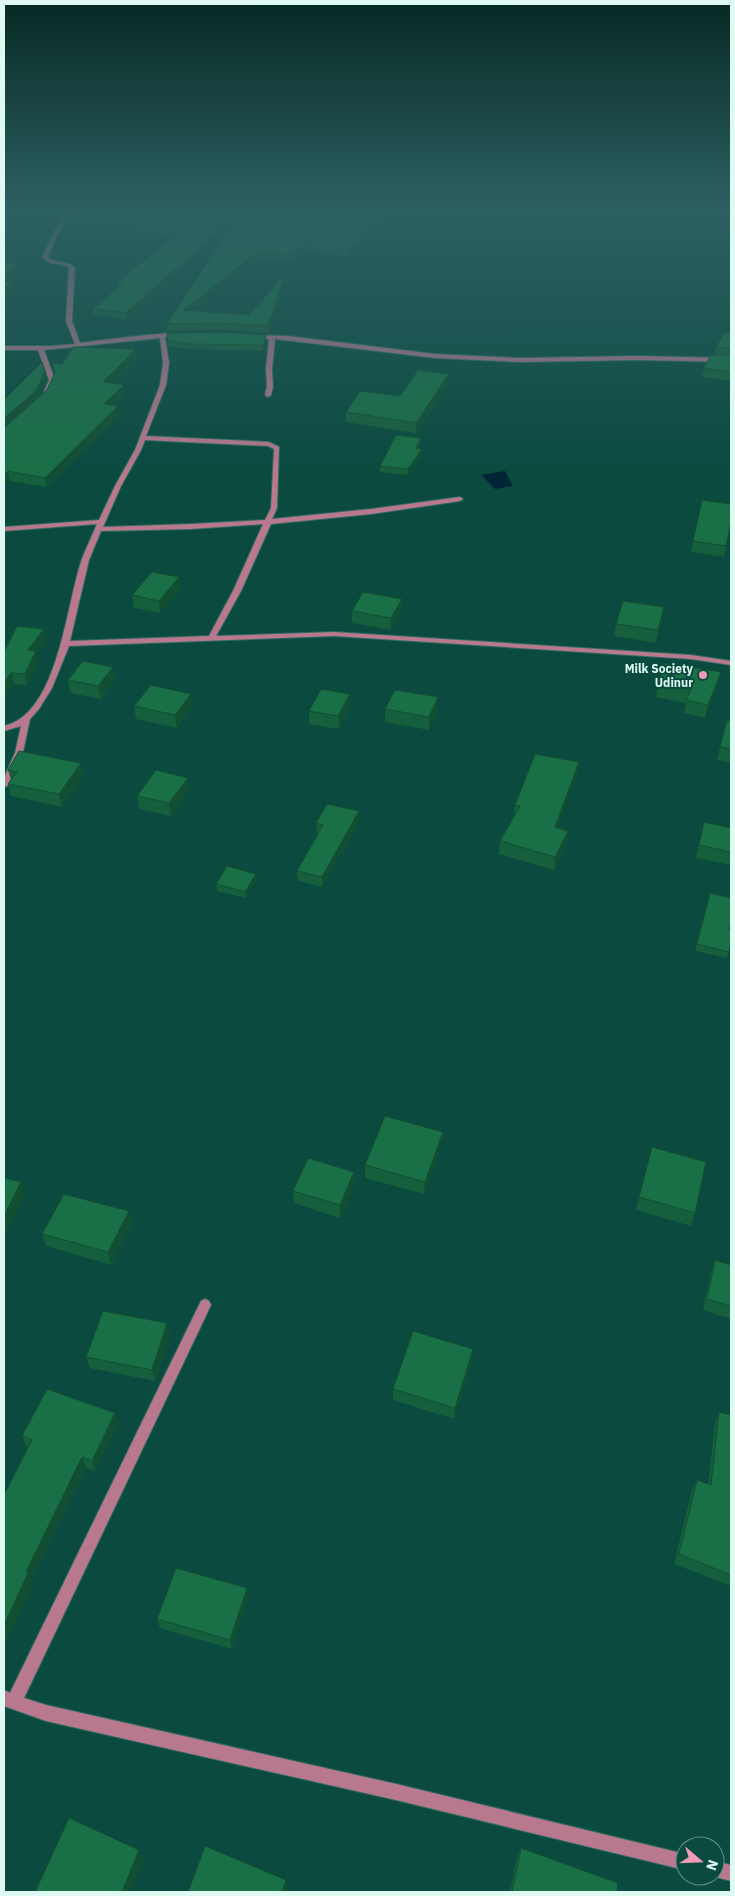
<svg xmlns="http://www.w3.org/2000/svg" width="735" height="1896" font-family="'IBM Plex Sans',sans-serif">
<rect width="100%" height="100%" fill="#0a4a3f"/>
<!-- water -->
<path fill="#032437" d="M505,471l8,15 -18,3 -14,-14z"/>
<g fill="none" stroke-linecap="round" stroke-linejoin="round">
<!-- minor casing -->
<g stroke="#306a5f" stroke-width="2">
<path id="minor" d="M65,209h4l-21,48c8,8 18,2 27,11l-3,53 8,22c16,-2 94,-13 102,-9l-17,3 4,26 -3,22 -20,51 123,6 10,5 -2,61 -5,11 99,-10 89,-12 3,2 -3,2 -89,13 -100,10 -30,67 -25,45 118,-4 357,23 40,6v4l-40,-6 -357,-23 -265,10 -17,42 -13,21 -9,10 -9,42 -14,25 -3,1v-9l11,-25 6,-27 -17,5v-5c55,-12 62,-123 78,-167 4,-11 10,-23 15,-35l-93,7v-4l95,-7 16,-34 20,-36 25,-65 3,-22 -3,-25 -116,12 11,30 -5,12 -3,2 -3,-2 5,-12 -11,-30h-34v-4h47l24,-2 -9,-23 3,-53c-9,-7 -16,0 -27,-11zM145,440l123,6 6,3 -3,59 -6,12 -74,4 -88,3 18,-41 20,-36zM263,524l-30,67 -24,45 -139,5 19,-81 12,-29 90,-2z
M252,335l36,1 147,18 86,4 116,-2 94,2v4l-94,-2 -116,2 -86,-4 -160,-19 -3,30 1,18 -2,8 -3,2 -3,-2 2,-8 -1,-18 3,-30 -15,-1 -3,-2z
M205,1299l4,2 2,4 -187,393 22,7 350,79 289,70v16l-289,-70 -350,-79 -42,-15v-16l6,3 191,-392z
M715,1861l16,4v16l-19,-5h3z"/>
</g>
<!-- minor -->
<use href="#minor" fill="#b8788e" fill-rule="evenodd"/>
</g>
<!-- wall -->
<path fill="#165f3c" d="M195,209l42,5v2l9,-7h186l-3,4 -37,-4 -44,47 -46,-6 -10,11 -33,-3 -67,53 57,4 37,-34 -17,52 -49,-3 -52,1 -1,-7 65,-100 -105,95 -33,-4 -1,-6 26,-22 -1,-5 54,-45 -70,-10v-2l-32,-3 -1,-6z
M625,209h45l-3,7 -43,-5z
M167,333l99,2v6l-3,10 -73,-2 -22,-2z
M731,333v48l-29,-4 2,-9 10,-13 2,-8z
M136,349l1,9 -25,26 13,10 -11,11 4,1 1,9 -72,72 -37,-6 -6,5v-86l41,-29 2,9 -9,18 9,-8 8,-16 -3,-11 10,1z
M449,374v10l-33,49 -70,-11v-10l54,-16z
M420,444l-2,4 4,7 -14,20 -28,-3v-6z
M731,494v38h-2l-5,25 -33,-5 2,-11 37,-38z
M179,577l1,12 -20,24 -26,-5 -2,-13z
M352,611h50l-11,19 -39,-7z
M662,620l-6,23 -42,-7 2,-12z
M46,640l-9,13 1,9 -11,23 -13,-1 -10,-32z
M113,667l2,13 -14,19 -31,-6 -2,-13z
M658,684l60,1 -13,33 -21,-5 2,-10 -30,-6z
M191,694l2,12 -16,22 -41,-9 -2,-13z
M350,694v13l-11,22 -30,-5v-13z
M438,697v13l-9,20 -44,-8v-13z
M731,721v42l-14,-3 3,-13z
M579,762l-2,13 -20,53 11,3 -2,13 -12,26 -55,-16 1,-13 14,-25 1,-11z
M81,763l2,13 -21,31 -51,-11 -3,-12 3,-4 -3,-10z
M189,790l-18,26 -32,-7 -2,-13z
M359,811v10l-37,66 -24,-6 -1,-10 21,-38h-1l-1,-10z
M704,822l27,6v37l-35,-7z
M256,880l-10,18 -29,-7 -1,-7z
M710,893l19,36 2,12 -4,17 -32,-7z
M443,1132l-1,12 -18,50 -59,-16v-13z
M652,1147l43,66 -4,13 -55,-16z
M354,1185l-14,33 -46,-15 -1,-12z
M129,1211l3,12 -21,42 -65,-19 -4,-12z
M715,1260l16,5v54l-28,-9 8,-38z
M167,1323l3,12 -15,46 -65,-13 -4,-11z
M473,1349l-1,11 -18,59 -61,-19v-11z
M719,1412l12,3v171l-57,-22 18,-74 5,-10 11,4 7,-61z
M115,1413l4,11 -24,47 -9,-3 -55,111 2,4 -29,63v-151l24,-48h-1l-5,-11z
M248,1598l-16,51 -72,-21 -3,-9z
M521,1848l96,44h-107l7,-35z"/>
<!-- shaded-wall -->
<path fill="#124e31" d="M11,209h9l-16,15v-9z
M387,209h5l-44,47v-6z
M237,214v5l-110,100 -1,-6z
M302,244v6l-10,11v-6z
M259,251v7l-74,59 -1,-7z
M20,264l2,6 -18,14v-8z
M285,274l1,7 -17,52 -1,-7z
M12,282l1,7 -9,8v-8z
M266,335v6l-3,10v-6z
M136,349l1,9 -33,33 -1,-9z
M45,371l2,9 -8,16 -4,7 -31,26v-11z
M449,374v10l-33,49v-10z
M124,385l1,9 -20,19 -1,-9z
M118,406l1,9 -72,72 -2,-9z
M421,438l-1,6 -4,9v-5z
M422,449v6l-14,20v-6z
M8,471l2,10 -6,5v-11z
M179,577l1,12 -20,24 -1,-12z
M402,599v12l-11,19v-12z
M664,607l-2,13 -6,23 2,-13z
M44,629l2,11 -9,13 1,9 -11,23 -2,-11 3,-24z
M113,667l2,13 -14,19 -3,-13z
M721,672l-3,13 -13,33 3,-13z
M11,673l3,11 -10,14v-15z
M191,694l2,12 -16,22 -2,-13z
M350,694v13l-11,22 -1,-13z
M438,697v13l-9,20v-13z
M579,762l-2,13 -24,65 2,-13z
M81,763l2,13 -21,31 -3,-13z
M188,778l1,12 -18,26 -2,-13z
M359,811v10l-37,66v-10z
M568,831l-2,13 -12,26 1,-13z
M256,874v6l-10,18 -1,-6z
M443,1132l-1,12 -18,50 1,-12z
M354,1172v13l-14,33v-13z
M21,1182l4,12 -21,43v-21z
M129,1211l3,12 -21,42 -3,-13z
M167,1323l3,12 -15,46 -3,-11z
M473,1349l-1,11 -18,59 1,-11z
M115,1413l4,11 -24,47 -3,-10z
M82,1457l4,11 -55,111 2,4 -29,63v-21l22,-53z
M247,1588l1,10 -16,51 -2,-9z
M139,1850l5,10 -13,32h-9z
M286,1880l2,9 -1,3h-5z"/>
<!-- building -->
<path fill="#196f46" stroke="#124e31" d="M4,209h7l-7,6z
M78,209h113l46,5 -111,99 -33,-4 30,-26 -5,-1 60,-50 -77,-11 2,-2 -34,-3z
M246,209h141l-39,41 -46,-6 -10,11 -33,-4 -75,59 65,5 36,-41 -17,52 -48,-3 -53,1 72,-111 2,1z
M645,209h23l-1,2z
M4,262l16,2 -16,12z
M4,281l8,1 -8,7z
M220,332l46,3 -3,10 -74,-1 -21,-3 -1,-8z
M725,332l6,1v15l-15,-1z
M73,347l63,2 -33,33 21,3 -20,19 14,2 -73,72 -37,-7 -4,4v-47l43,-38 8,-18 -3,-9 10,1z
M711,355h20v17l-27,-4z
M42,362l3,9 -7,16 -5,7 -29,24v-18z
M418,370l31,4 -33,49 -70,-11 14,-21 40,5z
M396,435l25,3 -5,10 6,1 -14,20 -28,-3z
M731,497v24l-5,25 -33,-5 9,-41 28,4z
M152,572l27,5 -20,24 -27,-6z
M363,592l39,7 -11,19 -39,-7z
M623,601l41,6 -6,23 -42,-6z
M17,626l27,3 -16,21 8,1 -11,23 -14,-1 -7,10v-31z
M83,661l30,6 -15,19 -30,-6z
M665,663l56,9 -13,33 -22,-5 5,-10 -33,-6z
M151,685l40,9 -16,21 -41,-9z
M321,689l29,5 -12,22 -29,-5z
M395,690l43,7 -9,20 -44,-8z
M727,720l4,1v28l-11,-2z
M19,751l62,12 -22,31 -51,-10 9,-12 -9,-2z
M535,754l44,8 -24,65 13,4 -13,26 -55,-16 20,-35 -5,-1z
M156,770l32,8 -19,25 -32,-7z
M327,804l32,7 -37,66 -25,-6 26,-46 -7,-2z
M704,822l27,6v24l-32,-7z
M227,866l29,8 -11,18 -29,-8z
M710,893l21,5v24l-2,7h2v12l-2,11 -32,-8z
M385,1116l58,16 -18,50 -60,-17z
M652,1147l54,15 -11,51 -56,-16z
M308,1158l46,14 -14,33 -47,-14z
M4,1178l17,4 -17,34z
M64,1194l65,17 -21,41 -66,-18z
M715,1260l16,5v41l-24,-7z
M103,1311l64,12 -15,47 -66,-13z
M413,1331l60,18 -18,59 -62,-19z
M47,1389l68,24 -23,48 -10,-4 -56,115 2,1 -24,52v-130l28,-55 -10,-4z
M719,1412l12,3v160l-52,-21 18,-74 14,5z
M176,1568l71,20 -17,52 -73,-21z
M69,1818l70,32 -17,42h-87z
M205,1846l81,34 -4,12h-94z
M521,1848l97,35 -1,9h-105z"/>
<!-- sky -->
<linearGradient id="sky" x2="0" y2="1"><stop stop-color="#062923"/><stop offset="0.44" stop-color="#2d6063"/><stop offset="1" stop-color="#2d6063" stop-opacity="0"/></linearGradient>
<rect width="735" height="474" fill="url(#sky)"/>
<!-- markers -->
<circle fill="#ef9ab7" stroke="#0a4a3f" stroke-width="2" cx="703" cy="675" r="5"/>
<g text-anchor="middle" dominant-baseline="central" stroke-width="4" stroke-linejoin="round" paint-order="stroke">
<!-- poi labels -->
<g font-size="12" font-weight="bold" fill="#defaf3" stroke="#0a4a3f" text-anchor="end">
<text x="693" y="668">Milk Society<tspan x="693" dy="14">Udinur</tspan></text>
</g>
</g>
<!-- border -->
<rect width="735" height="1896" fill="none" stroke="#defaf3" stroke-width="10"/>
<!-- north arrow -->
<g transform="translate(700 1861) rotate(109)"><circle r="24" fill="#0a4a3f" stroke="#5f9087"/>
<path d="M0-4L9 19L0 12L-9 19Z" fill="#ef9ab7"/>
<text y="-8" font-size="14" font-weight="bold" text-anchor="middle" fill="#defaf3">N</text>
</g>
</svg>
